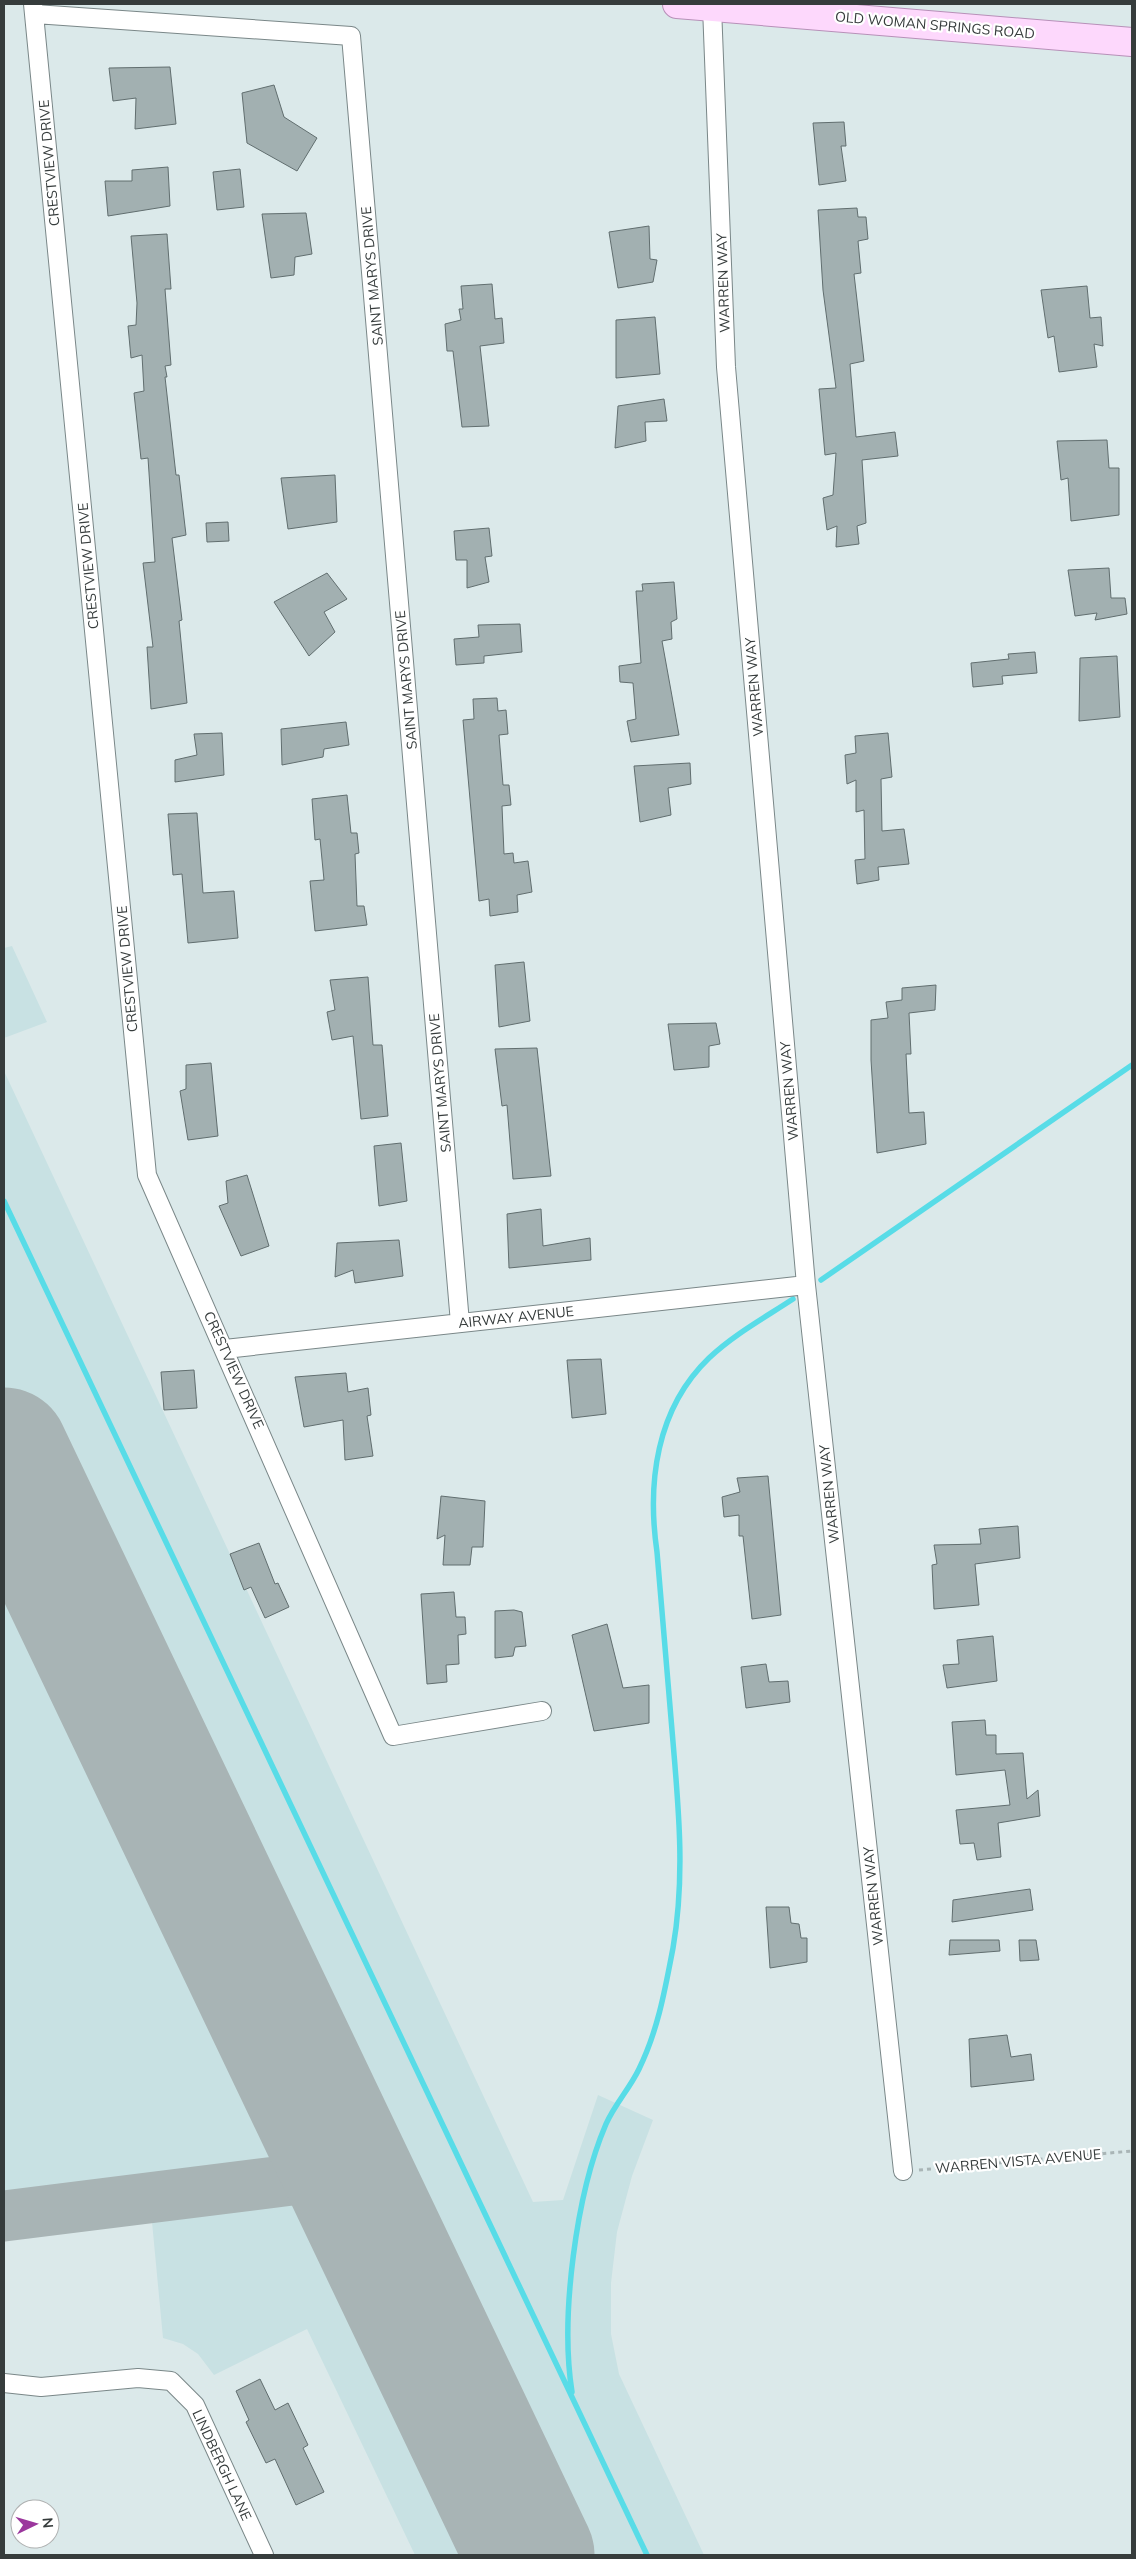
<svg xmlns="http://www.w3.org/2000/svg" width="1136" height="2559" font-family="Mulish,sans-serif">
<rect width="100%" height="100%" fill="#dbe9ea"/>
<!-- built -->
<path fill="#c8e1e3" d="M12,946l35,76 -43,16v-90z
M4,1071l529,1131 30,-2 35,-105 55,25 -21,56 -15,56 -6,51v51l8,40 85,181h-289l-108,-226 -93,46 -16,-21 -15,-10 -20,-6 -11,-116 -148,18z"/>
<g fill="none" stroke-linecap="round" stroke-linejoin="round">
<!-- stream -->
<path stroke="#58dce7" stroke-width="5.5" d="M4,1201l643,1354
M821,1280l311,-215
M572,2392c-12,-75 4,-198 34,-268 9,-20 24,-36 33,-55 19,-39 26,-79 34,-121 12,-69 6,-136 0,-206 -5,-64 -11,-127 -16,-190 -10,-69 -1,-143 52,-194 24,-23 55,-40 84,-59"/>
<!-- taxiway -->
<path stroke="#a8b4b5" stroke-width="51" d="M300,2179c23,-18 25,-20 27,-49
M4,2216l296,-37 27,5 34,16"/>
<!-- runway -->
<path stroke="#a8b4b5" stroke-width="129" d="M4,1452l526,1103"/>
</g>
<!-- building -->
<path fill="#a2b0b1" stroke="#616e6f" d="M170,67l6,57 -41,5 1,-31 -23,3 -4,-33z
M274,85l10,32 33,21 -20,33 -50,-28 -5,-50z
M844,122l2,24h-5l5,35 -27,4 -6,-62z
M168,167l2,39 -62,10 -3,-35h27v-11z
M240,169l4,38 -27,3 -4,-38z
M857,208l1,9h8l2,22 -10,2 3,32 -7,1 10,87 -14,3 6,73 39,-5 3,24 -36,4 4,63 -9,3 2,18 -23,3 1,-21 -10,4 -4,-32 10,-3 3,-42 -11,2 -6,-66 17,-1 -13,-98 -5,-80z
M306,213l6,41 -17,3 -1,18 -23,3 -9,-64z
M649,226l1,33 7,1 -4,22 -35,6 -9,-56z
M167,234l4,55h-6l6,76 -6,1 2,11h-2l11,98h3l7,60 -14,3 10,82 -3,1 8,82 -36,6 -4,-62h6l-10,-84 12,-1 -7,-104 -7,1 -7,-66 10,-2 -2,-36 -11,3 -3,-32 8,-1 1,-22 -6,-67z
M492,284l3,35 7,-1 2,25 -24,3 9,80 -27,1 -9,-76h-6l-2,-27 16,-4 -2,-11h4l-2,-23z
M1087,286l3,32 11,-1 2,29 -9,-2 3,23 -38,5 -5,-36 -6,2 -7,-48z
M655,317l5,57 -44,4v-58z
M664,399l3,22 -22,1 1,19 -31,7 3,-42z
M1107,440l2,28h10v47l-48,6 -3,-43 -7,2 -4,-39z
M335,475l2,47 -49,7 -7,-51z
M228,522l1,19 -22,1 -1,-19z
M489,528l3,28 -7,1 4,25 -22,6v-28h-11l-2,-29z
M1109,568l2,30h14l2,16 -32,6 2,-7 -22,3 -7,-46z
M327,573l20,26 -23,13 11,20 -26,24 -35,-54z
M674,582l3,37 -6,3 1,17 -10,2 17,94 -48,7 -4,-21 9,-2 -3,-36 -13,-1 -1,-16 22,-3 -5,-72h7l-1,-7z
M520,624l2,28 -38,4v7l-28,2 -2,-26 25,-2 -1,-12z
M1035,652l2,21 -35,3 1,8 -30,3 -2,-24 38,-4 -1,-5z
M1117,656l3,61 -41,4 1,-63z
M497,698l1,13 8,-1 2,24 -9,1 4,50h6l2,20 -9,1 2,48 9,-1 1,10 14,-2 4,31 -15,3 1,17 -28,4 -1,-17 -10,2 -16,-181 11,-1 -1,-20z
M346,722l3,23 -25,4 -1,8 -41,8 -1,-36z
M222,733l2,42 -49,7v-22l22,-5 -3,-21z
M888,733l4,44 -11,2 1,52 22,-2 5,35 -31,3 1,13 -22,4 -2,-24 10,-1 -1,-49 -8,2v-32l-9,4 -2,-29 11,-2 -1,-17z
M690,763l1,21 -23,4 3,27 -31,7 -6,-56z
M347,795l4,38h6l2,20 -4,1 2,52h7l3,19 -52,6 -5,-50 14,-1 -4,-41 -5,1 -3,-41z
M197,813l6,80 31,-2 4,47 -50,5 -6,-69 -9,1 -5,-61z
M524,962l6,59 -31,6 -4,-62z
M368,977l5,68h9l6,71 -27,3 -8,-83 -21,4 -5,-28 8,-2 -5,-30z
M936,985l-1,25 -26,3 2,41h-5l3,59 15,-1 2,32 -49,9 -6,-93v-40l17,-2 -2,-16 16,-2v-12z
M716,1023l4,21 -11,2v21l-35,3 -6,-46z
M537,1048l14,128 -38,3 -6,-74 -5,1 -7,-57z
M211,1063l7,73 -30,4 -8,-49 6,-2v-24z
M401,1143l6,58 -28,5 -5,-60z
M247,1175l22,71 -28,10 -22,-50 9,-3 -2,-22z
M541,1209l2,37 47,-8 1,22 -82,8 -2,-54z
M399,1240l4,36 -48,7 -2,-13 -18,7 2,-34z
M601,1359l5,55 -34,4 -5,-58z
M194,1370l3,38 -33,2 -3,-38z
M346,1373l2,19 20,-4 3,27 -4,1 6,40 -28,4 -2,-40 -39,7 -9,-50z
M768,1476l13,139 -29,4 -9,-83h-4v-21l-15,2 -2,-20 18,-5 -3,-14z
M441,1496l44,5 -2,46h-11l-2,18h-27l2,-30 -8,4z
M1018,1526l2,32 -45,6 4,41 -45,4 -2,-44 5,-1 -3,-19 47,-1 -2,-15z
M259,1543l16,41 3,-1 11,24 -24,11 -14,-31 -7,3 -14,-36z
M454,1592l2,25h9l1,17 -8,1 1,29 -13,1 1,17 -20,2 -6,-90z
M514,1610l8,2 4,34 -11,1 -2,9 -18,2v-47z
M607,1624l16,64 26,-3v38l-55,8 -22,-96z
M993,1636l4,45 -50,7 -4,-23 16,-1 -2,-24z
M766,1664l3,18 19,-1 2,21 -44,6 -5,-41z
M985,1720l1,15h10v19l27,-1 4,46 11,-9 2,26 -42,7 3,34 -24,3 -3,-17 -14,1 -4,-34 54,-5 -5,-35 -49,5 -4,-53z
M1030,1889l3,21 -81,12 1,-22z
M766,1907h23l2,16 8,1 2,14h6v24l-37,6z
M950,1940h49l1,11 -51,4z
M1019,1940h17l3,20 -19,1z
M1007,2035l4,22 20,-3 3,26 -63,7 -2,-48z
M260,2379l15,31 13,-7 20,42 -5,3 21,44 -28,13 -21,-46 -9,4 -20,-41 3,-2 -13,-29z"/>
<g fill="none" stroke-linecap="round" stroke-linejoin="round">
<!-- minor casing -->
<g stroke="#7a8788" stroke-width="20">
<path id="minor" d="M33,4l114,1171 246,561 149,-25
M712,7l14,360 80,918 97,886
M35,14l316,22 109,1287
M225,1349l581,-64
M4,2383l37,4 97,-9 33,3 24,24 69,150"/>
</g>
<!-- primary casing -->
<g stroke="#b790b8" stroke-width="30">
<path id="primary" d="M677,4l455,38"/>
</g>
<!-- path -->
<path stroke="#a9b5b6" stroke-width="3" stroke-dasharray="4 4" stroke-linecap="butt" d="M919,2170l213,-19"/>
<!-- minor -->
<use href="#minor" stroke="#fff" stroke-width="18"/>
<!-- primary -->
<use href="#primary" stroke="#fdd8fc" stroke-width="28"/>
</g>
<g text-anchor="middle" dominant-baseline="central" stroke-width="4.5" stroke-linejoin="round" paint-order="stroke">
<!-- street labels -->
<g font-size="14" fill="#363c3c" stroke="#fff">
<text transform="translate(935 25) rotate(5)">OLD WOMAN SPRINGS ROAD</text>
<text transform="translate(49 163) rotate(-95)">CRESTVIEW DRIVE</text>
<text transform="translate(372 276) rotate(-95)">SAINT MARYS DRIVE</text>
<text transform="translate(723 283) rotate(-92)">WARREN WAY</text>
<text transform="translate(88 566) rotate(-95)">CRESTVIEW DRIVE</text>
<text transform="translate(406 680) rotate(-95)">SAINT MARYS DRIVE</text>
<text transform="translate(754 687) rotate(-95)">WARREN WAY</text>
<text transform="translate(127 969) rotate(-95)">CRESTVIEW DRIVE</text>
<text transform="translate(440 1083) rotate(-95)">SAINT MARYS DRIVE</text>
<text transform="translate(789 1091) rotate(-95)">WARREN WAY</text>
<text transform="translate(516 1317) rotate(-6)">AIRWAY AVENUE</text>
<text transform="translate(234 1370) rotate(66)">CRESTVIEW DRIVE</text>
<text transform="translate(829 1494) rotate(-96)">WARREN WAY</text>
<text transform="translate(873 1896) rotate(-96)">WARREN WAY</text>
<text transform="translate(1018 2161) rotate(-5)">WARREN VISTA AVENUE</text>
<text transform="translate(222 2465) rotate(65)">LINDBERGH LANE</text>
</g>
</g>
<!-- border -->
<rect width="1136" height="2559" fill="none" stroke="#363c3c" stroke-width="10"/>
<!-- north arrow -->
<g transform="translate(35 2524) rotate(85)"><circle r="24" fill="#ffffff" stroke="#afb1b1"/>
<path d="M0-4L9 19L0 12L-9 19Z" fill="#9b379d"/>
<text y="-8" font-size="14" font-weight="bold" text-anchor="middle" fill="#363c3c">N</text>
</g>
</svg>
